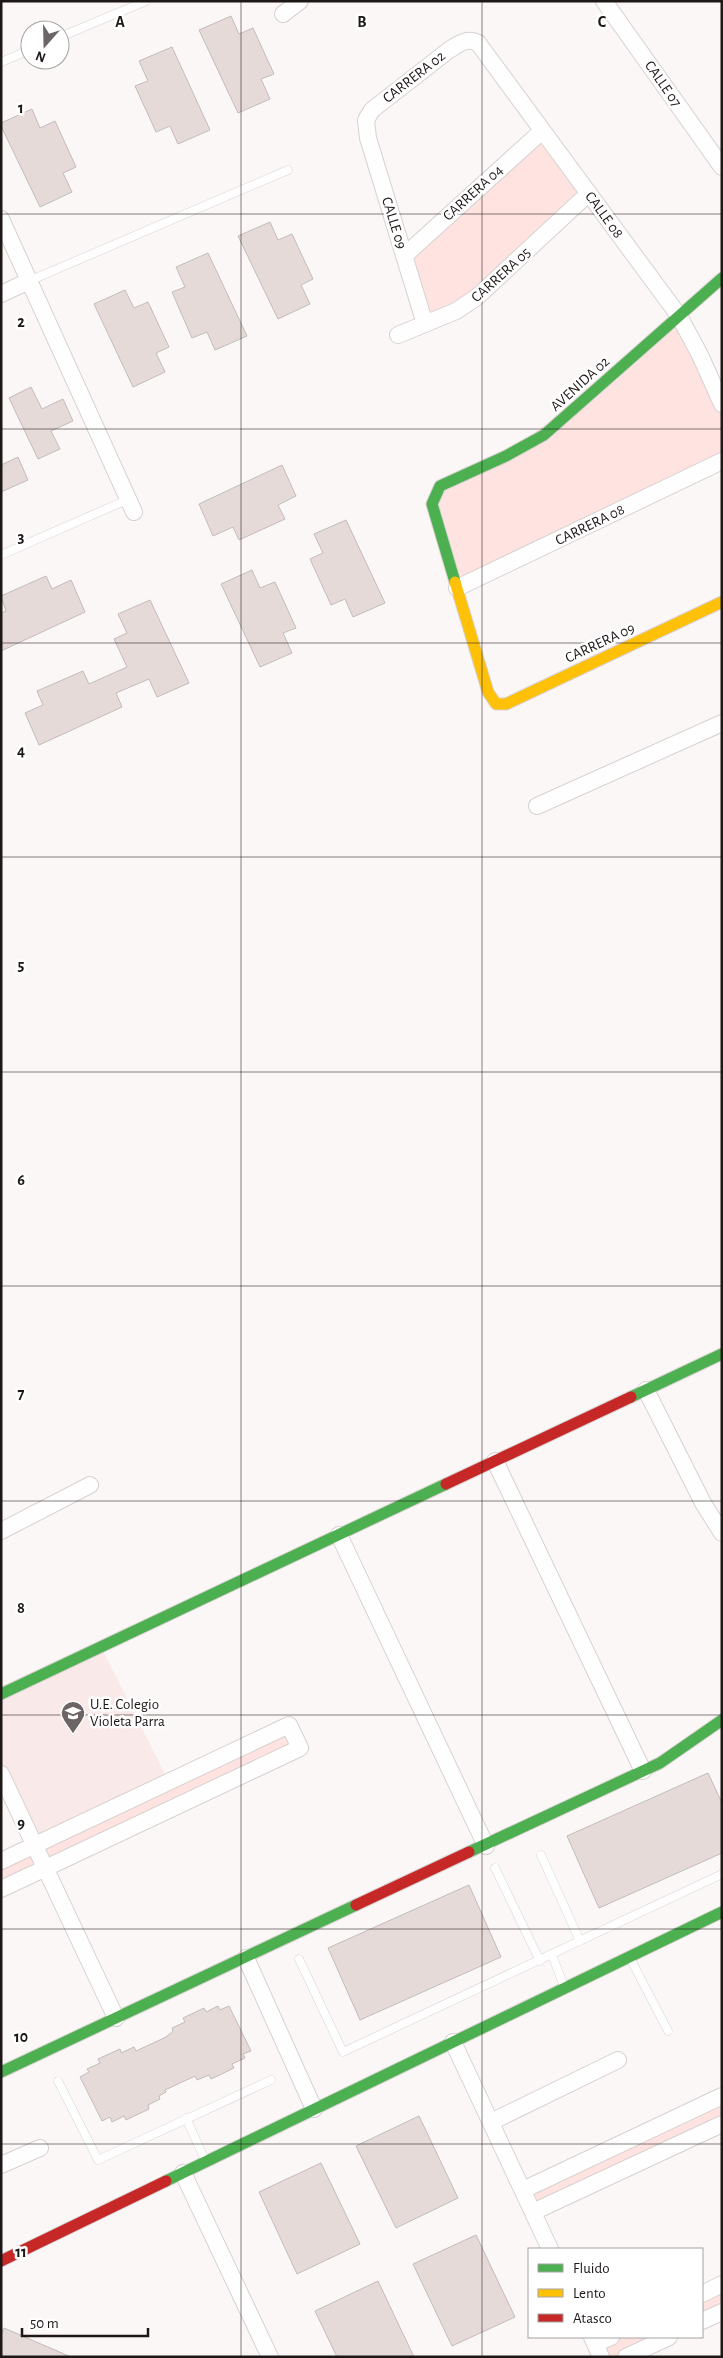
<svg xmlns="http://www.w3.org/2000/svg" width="723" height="2358" font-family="'Alegreya Sans',sans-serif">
<rect width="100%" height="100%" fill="#fcf7f7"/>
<!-- built -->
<path fill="#f9eae9" d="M101,1647l68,135 -134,63 -34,-71v-80z"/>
<!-- green -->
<path fill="#fee3e0" d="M542,131l47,62 -92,87 -72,44 -21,-68z
M679,316l43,88v57l-265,127 -24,-90 73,-42z
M289,1725l11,23 -299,141v-28z
M722,2096v28l-189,88 -10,-22z
M722,2284v28l-20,9v-27z
M611,2337h58l-43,20h-25z"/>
<!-- building -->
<path fill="#e6dad9" stroke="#c1bcbb" d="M231,16l8,18 14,-6 21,46 -13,5 9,20 -32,14 -39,-83z
M172,47l38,83 -32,14 -8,-18 -14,6 -21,-46 13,-5 -9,-20z
M32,109l8,19 15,-7 21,46 -13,6 9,19 -32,15 -39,-81v-3z
M270,222l8,18 14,-6 21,45 -12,6 9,19 -32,15 -40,-83z
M208,253l39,83 -32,14 -8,-18 -15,6 -20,-46 13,-5 -9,-20z
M125,290l9,18 14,-6 21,45 -13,6 9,19 -32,15 -39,-83z
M31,387l11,22 21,-10 10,22 -22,10 9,18 -22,10 -29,-61z
M18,457l10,23 -27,12v-27z
M282,465l14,31 -18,9 7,14 -46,21 -6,-13 -20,9 -14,-32z
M346,520l39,83 -32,14 -8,-18 -14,6 -21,-46 13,-6 -9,-19z
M252,570l8,18 15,-6 21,46 -13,5 9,20 -32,14 -39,-83z
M46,576l6,13 19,-9 14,32 -84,39v-38l5,-2 -5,-15z
M150,600l39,83 -32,14 -8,-18 -33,14 6,14 -83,38 -14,-32 18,-8 -6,-14 46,-20 6,13 38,-17 -13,-28 13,-6 -9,-19z
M708,1773l14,30v50l-123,55 -32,-72z
M469,1885l32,72 -141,63 -32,-72z
M218,2006l2,4 9,-4 22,45 -8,3 2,4 -13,6 2,4 -23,11 -2,-4 -12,5 -2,-4 -30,14 1,2 -7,4 1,3 -12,6 1,4 -23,11 -2,-4 -12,6 -2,-5 -8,4 -22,-44 9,-5 -2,-3 13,-6 -2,-4 22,-10 1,4 13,-6 2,4 30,-14 7,-6 -1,-3 13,-6 -2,-4 21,-10 2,4z
M419,2116l39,82 -62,30 -40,-82z
M321,2163l39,81 -63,30 -38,-82z
M476,2235l39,82 -63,29 -39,-82z
M378,2281l36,76h-77l-22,-46z
M4,2328l67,29h-70v-22z"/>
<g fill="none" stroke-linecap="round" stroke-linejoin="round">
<!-- lane casing -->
<g stroke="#d7d2d1" stroke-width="9">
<path id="lane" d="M60,37l86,-36
M1,62l29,-12
M29,281l259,-111
M1,555l128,-56
M541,1855l39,86
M495,1868l45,93
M552,1955l12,31
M630,1958l38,73
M299,1959l44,93 379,-178
M58,2081l40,79 173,-80
M186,2118l19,42"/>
</g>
<!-- street casing -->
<g stroke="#d7d2d1" stroke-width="18">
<path id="street" d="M604,1l118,166
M283,14l17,-13
M1,219l133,293
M404,256l138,-125
M1,294l28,-13
M425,324l-57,-186 -2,-18 6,-10 77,-60c10,-6 18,-13 29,-7l201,273 21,39 22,49
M398,335l58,-24 21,-14 112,-104
M457,588l265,-127
M537,806l185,-83
M646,1390l57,113 19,30
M495,1461l148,310
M1,1531l89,-46
M339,1535l147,311
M1,1774l115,244
M1,1861l288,-136 11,23 -299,141
M246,1958l68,151
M453,2042l97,207
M491,2122l127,-62
M1,2165l39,-17
M183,2173l87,184
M523,2190l199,-94
M533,2212l189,-88
M702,2294l20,-10
M702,2321l20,-9
M592,2337l9,20
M595,2344l16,-7
M626,2357l43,-20"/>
</g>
<!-- fast casing -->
<g stroke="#d7d2d1" stroke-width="13">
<path id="fast" d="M455,582l-23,-78 8,-18 66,-30 38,-21 178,-157
M631,1397l91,-43
M1,1694l445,-210
M469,1852l191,-89 62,-43
M1,2072l355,-167
M166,2181l556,-269"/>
</g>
<!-- slow casing -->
<g stroke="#d7d2d1" stroke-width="13">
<path id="slow" d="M455,582l33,110 8,12h10l216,-102"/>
</g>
<!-- jam casing -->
<g stroke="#d7d2d1" stroke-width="13">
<path id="jam" d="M446,1484l185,-87
M356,1905l113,-53
M1,2261l165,-80"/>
</g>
<!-- lane -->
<use href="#lane" stroke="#fffefe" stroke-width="8"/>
<!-- street -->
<use href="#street" stroke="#fffefe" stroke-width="16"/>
<!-- fast -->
<use href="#fast" stroke="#4caf50" stroke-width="11"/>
<!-- slow -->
<use href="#slow" stroke="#ffc107" stroke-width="11"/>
<!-- jam -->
<use href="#jam" stroke="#c62828" stroke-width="11"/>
</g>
<!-- grid -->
<path fill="none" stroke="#1d1716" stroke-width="1" stroke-opacity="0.55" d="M241,1v2356M482,1v2356M1,214h721M1,429h721M1,643h721M1,857h721M1,1072h721M1,1286h721M1,1501h721M1,1715h721M1,1929h721M1,2144h721"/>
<!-- icons -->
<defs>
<g id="school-pin" transform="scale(1.25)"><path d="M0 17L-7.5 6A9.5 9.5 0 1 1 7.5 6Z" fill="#6b6565" stroke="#fff"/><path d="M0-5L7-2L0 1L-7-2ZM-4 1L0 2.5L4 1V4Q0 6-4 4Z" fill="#fff"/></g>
</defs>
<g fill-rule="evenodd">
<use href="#school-pin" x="73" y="1713"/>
</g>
<g text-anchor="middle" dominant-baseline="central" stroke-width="5" stroke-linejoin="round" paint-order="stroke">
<!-- street labels -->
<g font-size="15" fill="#1d1716" stroke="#fff">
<text transform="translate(414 77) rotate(-38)">CARRERA 02</text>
<text transform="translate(663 84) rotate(55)">CALLE 07</text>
<text transform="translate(473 193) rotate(-42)">CARRERA 04</text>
<text transform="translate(604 215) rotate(54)">CALLE 08</text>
<text transform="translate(394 223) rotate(73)">CALLE 09</text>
<text transform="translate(501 275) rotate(-42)">CARRERA 05</text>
<text transform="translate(580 384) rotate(-42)">AVENIDA 02</text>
<text transform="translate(590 525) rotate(-26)">CARRERA 08</text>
<text transform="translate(600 643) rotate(-25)">CARRERA 09</text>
</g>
<!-- poi labels -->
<g font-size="15" fill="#1d1716" stroke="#fff" text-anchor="start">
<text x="90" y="1704">U.E. Colegio<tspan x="90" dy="17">Violeta Parra</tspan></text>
</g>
</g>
<g font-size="16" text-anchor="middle" font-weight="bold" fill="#1d1716" stroke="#fff" stroke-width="5" stroke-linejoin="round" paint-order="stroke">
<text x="120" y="27">A</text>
<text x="362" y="27">B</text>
<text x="602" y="27">C</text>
<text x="21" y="113">1</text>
<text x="21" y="327">2</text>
<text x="21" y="542">3</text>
<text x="21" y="756">4</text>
<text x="21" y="970">5</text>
<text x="21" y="1185">6</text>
<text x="21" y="1399">7</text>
<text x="21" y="1613">8</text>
<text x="21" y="1828">9</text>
<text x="21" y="2042">10</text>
<text x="21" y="2257">11</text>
</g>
<!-- border -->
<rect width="723" height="2358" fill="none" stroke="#1d1716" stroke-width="5"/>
<!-- legend -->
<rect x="528" y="2248" width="175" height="90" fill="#ffffff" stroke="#a5a2a2"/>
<rect x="538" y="2264" width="25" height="8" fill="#4caf50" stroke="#a5a2a2"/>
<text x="573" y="2273" font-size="15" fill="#1d1716">Fluido</text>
<rect x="538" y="2289" width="25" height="8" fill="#ffc107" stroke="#a5a2a2"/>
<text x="573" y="2298" font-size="15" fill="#1d1716">Lento</text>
<rect x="538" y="2314" width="25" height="8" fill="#c62828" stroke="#a5a2a2"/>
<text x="573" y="2323" font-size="15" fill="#1d1716">Atasco</text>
<!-- north arrow -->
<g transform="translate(45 45) rotate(200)"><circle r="24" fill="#ffffff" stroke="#a5a2a2"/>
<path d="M0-4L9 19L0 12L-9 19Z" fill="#6b6565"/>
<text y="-8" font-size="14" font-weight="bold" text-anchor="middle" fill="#1d1716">N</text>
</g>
<!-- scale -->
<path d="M22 2328v8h126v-8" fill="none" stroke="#1d1716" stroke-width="2.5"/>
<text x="30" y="2328" font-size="15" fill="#1d1716" stroke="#ffffff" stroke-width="4" paint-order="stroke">50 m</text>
</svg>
